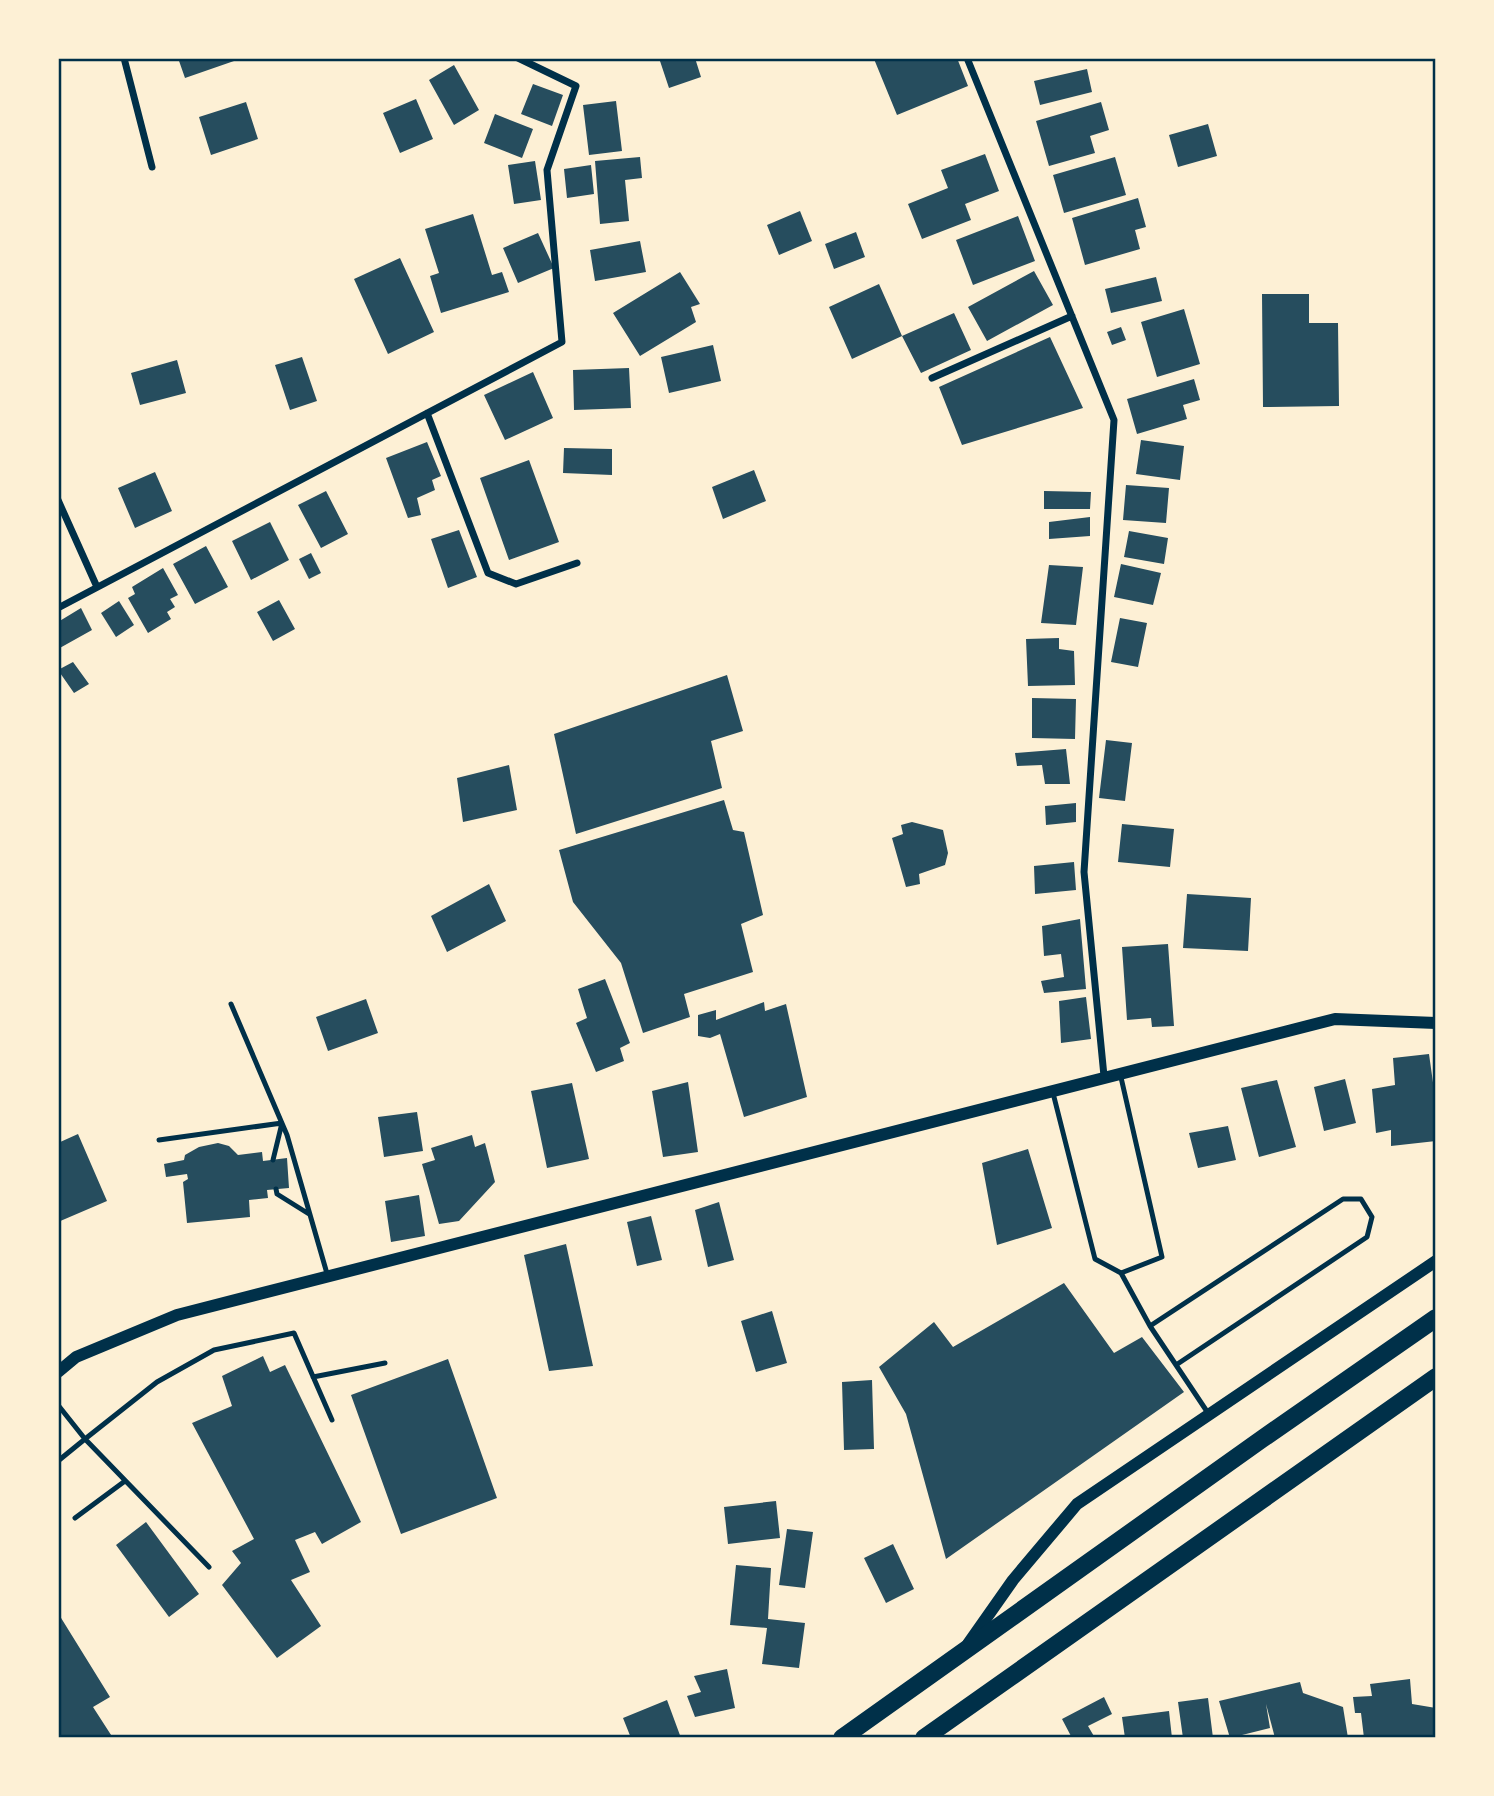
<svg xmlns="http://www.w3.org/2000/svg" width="1494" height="1796" font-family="'Sofia Sans Condensed',sans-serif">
<rect width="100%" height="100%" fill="#fdf0d5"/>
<!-- building -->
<path fill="#264d5e" d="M178,58h55l1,3 -49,17z
M659,58h36l6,19 -32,11z
M957,58l11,28 -71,29 -23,-56z
M454,65l25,45 -25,15 -25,-45z
M1087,69l5,23 -52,13 -6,-24z
M533,84l30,11 -11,31 -31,-12z
M416,99l17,40 -33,14 -17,-40z
M616,101l6,50 -33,4 -6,-50z
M246,102l12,37 -47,16 -12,-38z
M1101,102l8,28 -19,6 5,17 -46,13 -13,-45z
M495,114l38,15 -11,29 -38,-15z
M1208,124l9,32 -39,11 -9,-32z
M985,154l14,37 -34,13 6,16 -49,19 -14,-35 40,-16 -7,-18z
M640,157l2,21 -17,2 4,41 -29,3 -5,-63z
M1115,157l11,38 -62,18 -11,-38z
M535,161l6,39 -27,4 -6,-39z
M591,165l3,29 -27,4 -3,-29z
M1138,198l8,29 -11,3 5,19 -55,16 -13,-47z
M800,211l12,30 -33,14 -12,-30z
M473,214l19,61 10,-3 7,20 -68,21 -11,-37 9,-3 -14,-44z
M1018,216l17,45 -62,24 -17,-45z
M856,232l9,25 -31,12 -9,-25z
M538,233l16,35 -36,15 -15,-35z
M640,241l6,31 -51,9 -5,-31z
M400,258l34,74 -46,22 -34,-75z
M1034,271l19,34 -66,36 -19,-34z
M680,272l20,32 -9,3 5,15 -56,34 -27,-43z
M1156,277l6,24 -51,12 -6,-24z
M879,284l23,52 -50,23 -23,-52z
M1262,294h47v29h29l1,83 -76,1z
M1184,309l16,55 -43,13 -16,-55z
M954,313l17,37 -50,23 -19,-37z
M1121,327l5,13 -14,5 -5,-13z
M1050,337l33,71 -121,37 -23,-58z
M713,345l8,36 -52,12 -8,-36z
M302,357l15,44 -27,9 -15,-45z
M177,360l9,33 -46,12 -9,-32z
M629,368l2,40 -57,2 -1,-40z
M533,372l20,46 -48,22 -21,-45z
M1194,379l6,21 -17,5 4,14 -50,15 -10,-35z
M1141,440l43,6 -4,34 -44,-6z
M427,442l14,34 -9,4 3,10 -18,8 4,17 -13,3 -22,-60z
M564,448l48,1v26l-49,-2z
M529,460l30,82 -50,18 -29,-82z
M754,470l12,31 -43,18 -11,-32z
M155,472l17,39 -37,17 -17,-40z
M1126,485l43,3 -3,35 -43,-3z
M326,491l22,43 -27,14 -23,-43z
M1044,491l47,1 -1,17h-46z
M1090,517v19l-41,3v-17z
M270,522l19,38 -38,20 -19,-39z
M459,530l18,47 -29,11 -17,-49z
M1129,531l39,7 -4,26 -40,-7z
M206,546l22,41 -33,17 -22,-40z
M311,553l10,20 -12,6 -10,-20z
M1121,564l40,9 -8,32 -39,-8z
M1049,565l34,2 -7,58 -35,-2z
M163,568l15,27 -8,4 5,8 -8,5 4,7 -23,14 -20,-35 7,-4 -3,-7z
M279,600l16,29 -22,12 -16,-29z
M119,601l15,24 -18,12 -15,-24z
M81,608l11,22 -34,19v-27z
M1120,618l27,5 -9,44 -27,-5z
M1059,638v11l15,2 1,34 -47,1 -2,-47z
M73,662l16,22 -15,9 -16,-23z
M727,675l16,56 -32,10 11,47 -146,46 -22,-100z
M1032,698l44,1 -1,40 -43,-1z
M1106,740l26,3 -7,58 -26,-3z
M1066,749l4,35h-25l-3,-19 -25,1 -2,-13z
M509,765l8,45 -54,12 -6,-44z
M724,800l9,30 11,2 19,83 -22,9 12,48 -69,22 6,23 -47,16 -22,-70 -48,-61 -14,-52z
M1076,803v19l-30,3 -1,-19z
M912,822l31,8 5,23 -3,12 -26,9 1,10 -14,3 -14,-49 11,-4 -2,-9z
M1122,824l52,5 -4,38 -52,-5z
M1074,862l2,28 -41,4 -1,-28z
M489,884l17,37 -59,31 -16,-36z
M1187,894l64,4 -3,53 -65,-3z
M1080,919l6,70 -42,4 -3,-12 23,-4 -3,-23 -17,2 -2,-30z
M1168,944l6,82 -22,1 -1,-9 -24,2 -5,-73z
M605,979l25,64 -10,5 4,13 -28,11 -20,-49 11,-5 -9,-29z
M1086,997l5,42 -30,4 -2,-42z
M366,999l12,34 -50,18 -12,-34z
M764,1002l1,9 21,-7 21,93 -63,20 -24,-83 -10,4 -12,-2v-21l18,-5v10z
M1429,1054l7,50v37l-45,5v-16l-15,3 -4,-44 23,-4 -2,-27z
M1345,1079l11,44 -32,8 -10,-44z
M1277,1080l19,67 -37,10 -18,-69z
M688,1082l10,70 -35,5 -11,-66z
M572,1083l17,76 -42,9 -16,-77z
M417,1112l6,39 -39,6 -6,-40z
M1228,1126l8,34 -38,8 -9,-35z
M78,1134l29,67 -49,21v-79z
M472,1135l3,12 10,-4 10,39 -36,39 -20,3 -17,-60 13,-4 -4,-12z
M218,1143l11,3 9,9 24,-3 1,9 24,-3 2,30 -22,2 1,8 -19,2 1,17 -63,6 -4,-41 5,-3 -1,-5 -21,3 -2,-13 20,-4 1,-5 14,-8z
M1028,1149l24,79 -55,17 -15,-82z
M419,1195l6,41 -34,6 -6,-41z
M719,1202l15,58 -26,7 -13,-57z
M651,1216l11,44 -25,6 -10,-44z
M566,1244l27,122 -44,5 -25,-116z
M1064,1283l50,70 28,-16 42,55 -238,167 -40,-145 -27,-47 55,-45 19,25z
M772,1311l15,52 -31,9 -15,-51z
M263,1356l7,16 15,-7 76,157 -39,22 -7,-12 -20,8 15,32 -19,8 30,46 -44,32 -55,-73 19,-22 -9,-12 22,-12 -62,-116 40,-17 -10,-30z
M448,1359l49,139 -96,36 -50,-139z
M872,1380l2,69 -30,1 -2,-68z
M776,1501l4,37 -52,6 -4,-37z
M146,1522l53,72 -30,23 -53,-72z
M787,1529l26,3 -8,56 -26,-3z
M893,1544l21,45 -28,14 -22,-45z
M736,1565l35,3 -3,51 37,4 -6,45 -37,-4 5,-36 -37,-3z
M58,1613l52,84 -17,10 20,31h-55z
M727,1669l8,39 -40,9 -8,-21 14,-4 -7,-16z
M1410,1679l2,25 24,4v30h-72l-3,-25h-6l-2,-16 19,-1 -2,-12z
M1300,1682l3,11 40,14 5,31h-73l-9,-34 4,24 -40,10 -11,-37z
M1104,1697l8,17 -24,12 7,12h-23l-10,-19z
M1208,1698l5,40h-30l-5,-36z
M667,1700l14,38h-50l-8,-20z
M1169,1711l3,27h-47l-3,-21z"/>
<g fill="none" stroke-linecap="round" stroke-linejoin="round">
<!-- service -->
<path stroke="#003049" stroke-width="5" d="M231,1004l56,131 41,142
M1053,1093l42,166 26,14 41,-16 -42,-184
M159,1140l123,-17 -9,37
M276,1189l1,5 32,20
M1121,1273l29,53 58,87
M1150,1326l193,-127h18l11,18 -5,20 -191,128
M313,1377l72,-14
M58,1405l27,34 72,-57 57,-32 80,-17 38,87
M58,1461l27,-22 124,128
M75,1518l50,-37"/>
<!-- minor -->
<path stroke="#003049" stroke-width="7" d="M124,58l28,109
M967,58l147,362 -30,452 20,204
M932,378l140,-62
M427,413l61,160 28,11 61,-21
M58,500l39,87
M58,608l504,-266 -15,-172 29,-84 -58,-28"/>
<!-- tertiary -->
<path stroke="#003049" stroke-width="12" d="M58,1372l18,-15 101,-42 1158,-296 101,4
M968,1644l45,-64 64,-76 359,-243"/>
<!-- primary -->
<path stroke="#003049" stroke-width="18" d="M842,1738l420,-299 174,-121
M924,1738l512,-361"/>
</g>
<!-- border -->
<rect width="1494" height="1796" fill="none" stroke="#fdf0d5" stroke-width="119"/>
<rect x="60" y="60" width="1374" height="1676" fill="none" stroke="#003049" stroke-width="2.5"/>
</svg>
